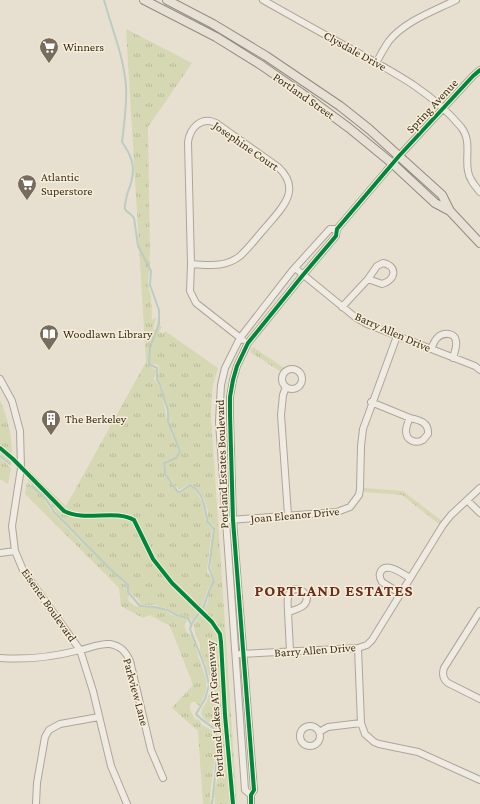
<svg xmlns="http://www.w3.org/2000/svg" width="480" height="804" font-family="'Crimson Pro',serif">
<defs>
<pattern id="park-tufts" width="24" height="20" patternUnits="userSpaceOnUse"><rect width="24" height="20" fill="#d6d7b3"/><path d="M3 7l-1-3M5 7V3M7 7l1-3M15 17l-1-3M17 17v-4M19 17l1-3" fill="none" stroke="#b9b99a"/></pattern>
</defs>
<rect width="100%" height="100%" fill="#e7e0d1"/>
<!-- park -->
<path fill="url(#park-tufts)" fill-rule="evenodd" d="M126,29l66,34 -44,64 2,131 -2,-3 2,6 -2,21 1,8 2,6 1,24 4,-3 -3,13 3,-1 2,-11 2,-3 -1,10 3,2 -3,4 4,3 2,-3 53,37 -6,21 -1,27 26,388h-22l-1,-13 3,-10 2,-48 -1,-3 -6,-4 -1,-4h-4l-6,-8 1,-5 4,-6 5,-13v-12l-4,-8 -1,-7 -2,-2 -4,-10v-7l-5,-10 -1,-10 13,-20 3,-16 5,-7 -4,-13 1,-24 3,-16c-2,-4 -7,-6 -8,-10 0,-2 1,-4 1,-6 -1,-9 -9,-27 -19,-28l-10,6 -14,-17v-10l11,-4 4,-7 -9,-25v6l8,19c-3,9 -10,6 -16,10v5l2,9 13,17h3l8,-7 5,1 10,19 1,14 7,9 -5,40c0,6 5,7 6,12l-6,10 -5,16 -10,14 -2,-3 -4,-2 -11,-2 -9,-6 -7,-1 -1,-2c-5,1 -11,-2 -16,1l-4,-7 -9,-8v-4l-4,-6 -28,-25 -12,-14 -26,-26 -12,-17 -19,-18 1,-11 37,36 80,-144zM149,363l9,2 1,2 -1,14 4,5 4,19 3,6v8l1,7 -3,-5 -4,-24 -4,-11 -5,-7 3,-8 -7,-5z
M253,347l31,21 -3,4 -31,-20z
M0,400c9,21 14,43 11,66l-5,-7 -6,-5z
M0,458l11,10 -3,16 -8,-5z
M27,482l17,16 7,13 27,28 49,47 1,2 -2,2 3,5 -1,5c10,12 18,5 29,8 6,1 10,4 15,7 3,2 10,1 15,4v2l-2,3c-1,5 2,10 7,11 3,7 4,14 6,21 8,22 13,27 2,49l-2,1 -2,-4h-4c-5,6 0,11 3,17l4,1 3,5 11,6 -1,3 4,14 -6,47 1,9h-8l-5,-73 -26,-23 21,-23 -23,-59 -20,-11 -7,3 -22,-12 -2,-18 -94,-94z
M364,488l39,3 39,30 -3,3 -37,-29 -38,-3z"/>
<g fill="none" stroke-linecap="round" stroke-linejoin="round">
<!-- stream -->
<path stroke="#bcccc2" stroke-width="2" d="M104,0c8,29 20,57 22,87 1,18 -2,37 -4,55 9,13 14,24 9,41 -2,7 -4,9 -5,17 -1,4 -2,7 -1,9 2,4 7,5 9,9l4,28 13,25 -1,14 9,25v14l-9,23 -1,16 2,2 6,3v12l3,5 8,26v10l12,31 -4,6 -12,5 1,11 13,18h2l10,-7 6,4 5,7 4,11 2,14 7,8 -5,39 5,13c-5,8 -7,16 -10,25 -4,8 -12,14 -14,23l15,38 4,18 -4,14 -9,15c6,7 14,10 19,16 6,8 -2,62 -3,74
M0,456l10,8
M32,486l14,13 8,13 55,56 16,14 3,4v6l12,14 15,1 12,3 9,5 12,3 3,6"/>
<!-- minor casing -->
<g stroke="#ada599" stroke-width="8">
<path id="minor" d="M263,0c30,17 60,34 90,50 40,22 78,41 108,77 11,14 4,29 7,44 1,8 7,15 12,21
M376,63c4,-7 8,-15 13,-22 16,-20 45,-30 67,-41
M383,263c15,3 13,17 -1,21l-14,-5 9,-13z
M191,264l-3,-122c2,-14 13,-26 28,-19l62,44c25,23 3,42 -13,61 -8,9 -16,20 -25,28 -15,12 -31,9 -49,8l-1,27 6,12 47,37
M295,268l60,49 12,7 108,42 5,4
M342,307l26,-28
M431,349c2,-4 3,-8 6,-11 6,-6 19,-6 19,4 1,6 -2,11 -3,16
M282 379a10 10 0 1 1 20 0a10 10 0 1 1-20 0Z
M0,379l12,22 8,30 1,37 -9,58 3,25 8,19 57,80 13,41 18,75 16,38
M286,387l-3,8 -2,20 7,100
M371,402l39,16
M410,418c9,2 19,4 18,16l-5,6c-7,4 -17,1 -17,-9 0,-4 2,-9 4,-13z
M467,500l13,13
M230,520l107,-8 13,-5 9,-12 1,-6 1,-43 2,-17 34,-93
M0,553l15,-2
M295,589c8,0 16,8 9,16 -4,4 -10,5 -16,7 0,-9 -3,-19 7,-23z
M401,594l-19,-12c-2,-3 -3,-5 -2,-9 5,-13 23,1 30,5
M480,611l-36,57c-2,6 -1,11 4,15l32,16
M288,612l2,39
M358,648l3,75 4,11 9,8 5,2 39,8 62,28
M240,654l118,-6 9,-3 5,-5 71,-115 8,-10 29,-27
M0,658c27,2 53,-1 80,-8 10,-2 20,-7 30,-6 11,2 16,8 20,17l21,89 12,28
M300 736a10 10 0 1 1 20 0a10 10 0 1 1-20 0Z
M319,732l9,-5 33,-4
M251,795l-6,-5 -26,-368 1,-20 1,-17 4,-17 15,-30 52,-67 38,-42h7
M36,804l1,-21 8,-46 4,-7 11,-6 39,-7
M251,804v-9l3,-5 -21,-270 -3,-105v-18l3,-17 4,-14 11,-23 55,-68 33,-39 1,-7 62,-73 74,-80 7,-6"/>
</g>
<!-- major casing -->
<g stroke="#928b80" stroke-width="10">
<path id="major" d="M144,0l72,37 45,28 46,32 42,31 44,36 42,39 15,8
M167,0l46,24 53,32 74,50 29,23 73,66 8,16 30,32"/>
</g>
<!-- minor -->
<use href="#minor" stroke="#efebe3" stroke-width="6"/>
<!-- major -->
<use href="#major" stroke="#e6e1d4" stroke-width="8"/>
<!-- cycleway casing -->
<g stroke="#f7eed8" stroke-width="6">
<path id="cycleway" d="M0,448l13,11 51,52c20,11 52,-2 70,9l19,39 19,24 40,39 8,12 1,8 4,73 8,89
M251,804v-9l3,-5 -21,-270 -3,-105v-18l3,-17 4,-14 11,-23 55,-68 33,-39 1,-7 62,-73 74,-80 7,-6"/>
</g>
<!-- cycleway -->
<use href="#cycleway" stroke="#00873e" stroke-width="4"/>
</g>
<!-- icons -->
<defs>
<g id="supermarket-pin" transform="scale(1)"><path d="M0 17L-7.5 6A9.5 9.5 0 1 1 7.5 6Z" fill="#786c5e" stroke="#f7eed8"/><path d="M-6-5.5h2.5l.6 2H6L4.5 2H-2.5L-4.4-4H-6ZM-1.5 3.2a1.3 1.3 0 1 0 .1 0ZM3 3.2a1.3 1.3 0 1 0 .1 0Z" fill="#fff"/></g>
<g id="library-pin" transform="scale(1)"><path d="M0 17L-7.5 6A9.5 9.5 0 1 1 7.5 6Z" fill="#786c5e" stroke="#f7eed8"/><path d="M-6-4Q-3-5.5-.7-3.5V5Q-3 3-6 4ZM6-4Q3-5.5 .7-3.5V5Q3 3 6 4Z" fill="#fff"/></g>
<g id="building-pin" transform="scale(1)"><path d="M0 17L-7.5 6A9.5 9.5 0 1 1 7.5 6Z" fill="#786c5e" stroke="#f7eed8"/><path d="M-4-6H4V6H1V3H-1V6H-4ZM-2.5-4.3h1.7v1.8h-1.7ZM.8-4.3h1.7v1.8H.8ZM-2.5-1h1.7V.8h-1.7ZM.8-1h1.7V.8H.8Z" fill="#fff"/></g>
</defs>
<g fill-rule="evenodd">
<use href="#supermarket-pin" x="49" y="47"/>
<use href="#supermarket-pin" x="27" y="184"/>
<use href="#library-pin" x="49" y="334"/>
<use href="#building-pin" x="51" y="419"/>
</g>
<g text-anchor="middle" dominant-baseline="central" stroke-width="3" stroke-linejoin="round" paint-order="stroke">
<!-- poi labels -->
<g font-size="12" fill="#3d2e20" stroke="#f7eed8" text-anchor="start">
<text x="63" y="47">Winners</text>
<text x="41" y="177">Atlantic<tspan x="41" dy="14">Superstore</tspan></text>
<text x="63" y="334">Woodlawn Library</text>
<text x="65" y="419">The Berkeley</text>
</g>
<!-- street labels -->
<g font-size="12" fill="#3d2e20" stroke="#f7eed8">
<text transform="translate(355 51) rotate(29)">Clysdale Drive</text>
<text transform="translate(304 96) rotate(35)">Portland Street</text>
<text transform="translate(432 106) rotate(-47)">Spring Avenue</text>
<text transform="translate(246 146) rotate(35)">Josephine Court</text>
<text transform="translate(393 332) rotate(24)">Barry Allen Drive</text>
<text transform="translate(222 464) rotate(-92)">Portland Estates Boulevard</text>
<text transform="translate(295 515) rotate(-5)">Joan Eleanor Drive</text>
<text transform="translate(49 605) rotate(55)">Eisener Boulevard</text>
<text transform="translate(315 650) rotate(-4)">Barry Allen Drive</text>
<text transform="translate(136 692) rotate(75)">Parkview Lane</text>
<text transform="translate(215 709) rotate(-94)">Portland Lakes AT Greenway</text>
</g>
<!-- district labels -->
<g font-size="16" font-weight="bold" letter-spacing="1" fill="#6b2e1e" stroke="#f7eed8">
<text x="334" y="590">PORTLAND ESTATES</text>
</g>
</g>
</svg>
